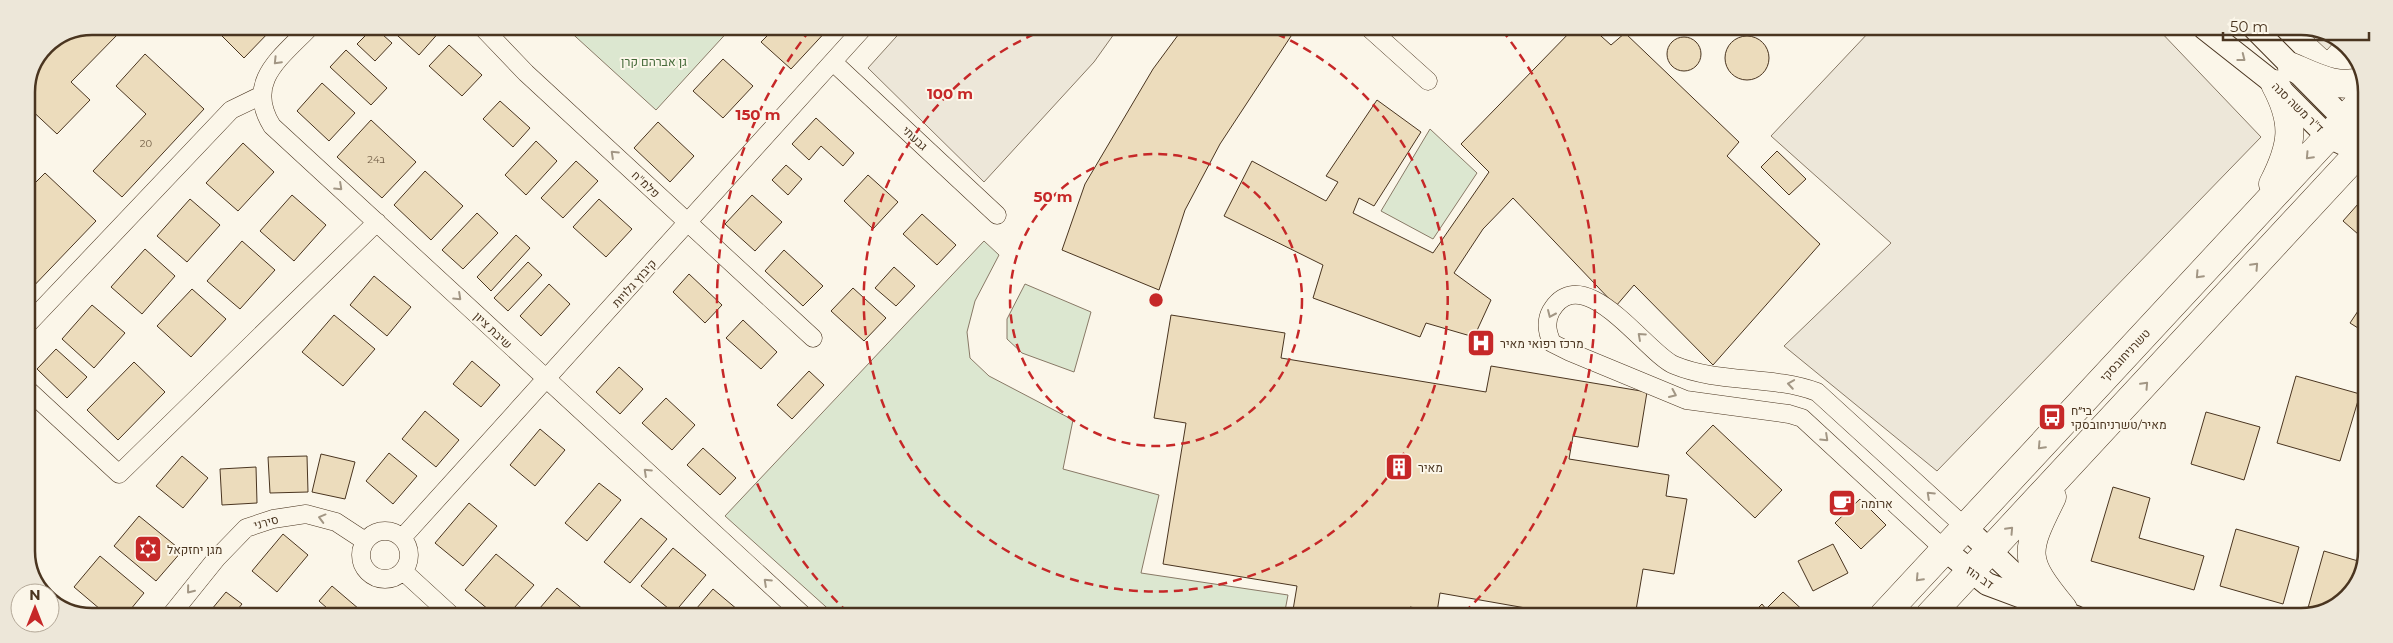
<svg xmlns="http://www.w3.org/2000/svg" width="2393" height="643" font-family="Montserrat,Heebo,sans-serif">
<rect width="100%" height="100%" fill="#fbf6e9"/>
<!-- green -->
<path fill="#dce7d0" stroke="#887966" d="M565,27h167l-76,83z
M1430,129l47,44 -44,66 -52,-28z
M984,241l15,14 -24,46 -8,31 3,26 19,18 84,44 -10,49 96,26 -18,78 147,22 -4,21 -449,-1 -110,-99z
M1025,284l66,28 -17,60 -52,-19 -15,-14v-20z"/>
<!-- parking -->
<path fill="#ede7d9" stroke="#887966" d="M905,27h214l-25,35 -110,120 -116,-114z
M1867,28h290l104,109 -324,334 -153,-125 107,-103 -120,-107 99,-105z
M2303,28h15l18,12 -9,10z"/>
<!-- building -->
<path fill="#ecdcbc" stroke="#4a3520" d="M92,26h20l7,7 -48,49 19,18 -33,34 -31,-29v-13l20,-47z
M212,26h55l4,4 -27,28z
M374,27l18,16 -17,18 -18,-17z
M388,27h49l4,3 -22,25z
M776,27h54l-39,42 -30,-27z
M1184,27h113l-77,117 -35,66 -26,80 -97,-40 23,-66 68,-115z
M1574,28h18l19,17 14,-12 114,109 -12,14 93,88 -107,121 -79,-80 -18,21 -103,-108 -30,31 -29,44 37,27 -17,37 -48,-14 -6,14 -107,-39 10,-33 -99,-49 28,-55 74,40 12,-19 -12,-6 51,-76 44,32 -47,74 -15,-8 -6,15 80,40 56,-81 -28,-28z
M1725 58a22 22 0 1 1 44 0a22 22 0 1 1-44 0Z
M1667 54a17 17 0 1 1 34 0a17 17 0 1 1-34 0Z
M449,45l33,30 -20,21 -33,-30z
M346,50l41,38 -16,17 -41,-38z
M145,54l59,55 -82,88 -29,-26 53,-57 -30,-28z
M723,59l30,27 -30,32 -30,-27z
M322,83l33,30 -26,28 -32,-30z
M500,101l30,27 -17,19 -30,-28z
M816,118l38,35 -11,13 -22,-20 -12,14 -17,-16z
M371,120l45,42 -34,36 -45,-41z
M658,122l36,34 -24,26 -36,-34z
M536,141l21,20 -31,34 -21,-20z
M243,143l31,29 -36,39 -32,-28z
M1777,151l29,28 -17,16 -28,-28z
M576,161l22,20 -35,37 -22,-20z
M786,165l16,14 -14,16 -16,-15z
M425,171l38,35 -32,34 -37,-35z
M45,173l51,48 -70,73v-71l3,-2 -3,-3v-26z
M868,175l30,27 -25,27 -29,-28z
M292,195l34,30 -32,36 -34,-30z
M752,195l30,27 -27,29 -30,-27z
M2366,195v46l-23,-20z
M190,199l30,26 -33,37 -30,-26z
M599,199l33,30 -26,28 -33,-30z
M477,213l21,20 -35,36 -21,-19z
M922,214l34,31 -19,20 -34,-31z
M516,235l14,13 -39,43 -14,-14z
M242,241l33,29 -35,39 -33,-28z
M145,249l30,27 -33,38 -31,-27z
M784,250l39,36 -20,20 -38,-35z
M528,262l14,13 -34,36 -14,-13z
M894,267l21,19 -19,20 -21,-18z
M689,274l33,31 -17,18 -32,-31z
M374,276l37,31 -24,29 -37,-31z
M549,284l21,20 -29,32 -21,-20z
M853,288l33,30 -22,23 -33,-30z
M192,289l34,30 -35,38 -34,-31z
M2366,299v34l-16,-10z
M92,305l33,28 -31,35 -32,-29z
M334,315l41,34 -32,37 -41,-34z
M1171,315l114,18 -4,25 205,34 5,-26 156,26 -9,55 -65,-11 -4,23 100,16 -3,21 21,3 -13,75 -31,-5 -8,47h-99l1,-6 -97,-17 -3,19 -27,-5 -1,9h-117l5,-30 -134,-22 23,-141 -32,-5z
M743,320l34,32 -16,17 -35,-31z
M56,349l31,28 -20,21 -30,-29z
M472,361l28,24 -19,22 -28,-23z
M134,362l31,30 -47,48 -31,-30z
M619,367l24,22 -23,25 -24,-22z
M809,371l15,14 -32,34 -15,-14z
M2296,376l64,18 -20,67 -63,-18z
M666,398l29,27 -23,25 -30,-27z
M425,411l34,29 -23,27 -34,-28z
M2206,412l54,15 -16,53 -53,-16z
M1713,425l69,65 -27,28 -69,-65z
M540,429l25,21 -30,36 -25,-21z
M703,448l33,30 -16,17 -33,-30z
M389,453l28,23 -24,28 -27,-23z
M321,454l34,8 -10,37 -33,-7z
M182,456l26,22 -25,30 -27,-22z
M307,456l1,36 -38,1 -2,-36z
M256,467l1,36 -35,2 -2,-36z
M599,483l22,17 -34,41 -22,-18z
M2113,487l37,11 -11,40 65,18 -10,34 -103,-29z
M1860,499l26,26 -25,24 -26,-26z
M469,503l28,23 -34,40 -28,-23z
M139,516l43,35 -26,30 -42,-35z
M641,518l26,21 -37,44 -26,-21z
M2236,529l63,18 -16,57 -63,-18z
M283,534l25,21 -31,37 -25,-21z
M1833,544l15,29 -35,18 -15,-30z
M673,548l33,27 -32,38 -33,-27z
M2324,551l41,12v5l-24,35 -35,12z
M496,554l38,31 -26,30h-13l-30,-25z
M100,556l44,37 -18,22h-19l-33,-28z
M332,586l34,29h-31l-16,-14z
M557,588l33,27h-56z
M713,589l31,26h-53z
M226,592l16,12 -9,11h-26z
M1783,592l24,22 -2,2h-55l12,-12 4,5z"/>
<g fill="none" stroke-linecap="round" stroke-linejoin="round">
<!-- minor casing -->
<g stroke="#4a3520" stroke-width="19">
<path id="minor" d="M311,26c-29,31 -67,55 -39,100l531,489
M482,27l44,46 287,265
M1369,28l59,53
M833,62l164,153
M26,326l205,-216 31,-15
M26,388l93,86 258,-252
M361 555a24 24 0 1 1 48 0a24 24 0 1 1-48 0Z
M402,538l462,-511
M1945,550l-143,-132 -13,-4 -103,-14 -116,-48 -18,-9c-5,-11 -7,-21 -1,-32 32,-54 96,43 123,54 46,19 97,10 143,27l149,136
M403,571l48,44
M171,615l45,-56 30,-31 27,-9 33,-5 30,8 29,19"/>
</g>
<!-- tertiary casing -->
<g stroke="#4a3520" stroke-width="24">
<path id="tertiary" d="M2204,28l71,56 52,52 33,16
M2254,28l90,91 8,16
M1966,528l64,61 16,10
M1945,550l42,34 89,33"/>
</g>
<!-- primary casing -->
<g stroke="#4a3520" stroke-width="29">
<path id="primary" d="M2292,67c21,9 49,24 71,13
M2273,184c20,-39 23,-61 2,-100
M2052,497c-28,56 -30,62 11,112
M1883,616l484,-521
M1929,616l437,-471"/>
</g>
<!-- minor -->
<use href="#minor" stroke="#fbf6e9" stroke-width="18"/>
<!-- tertiary -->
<use href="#tertiary" stroke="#fbf6e9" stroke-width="22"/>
<!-- primary -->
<use href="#primary" stroke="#fbf6e9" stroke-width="28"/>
</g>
<!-- one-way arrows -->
<defs><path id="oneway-chevron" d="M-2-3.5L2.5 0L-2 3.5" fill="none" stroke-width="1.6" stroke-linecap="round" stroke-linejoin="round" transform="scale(1.25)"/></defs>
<g stroke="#a29684">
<use href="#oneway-chevron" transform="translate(2242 58) rotate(38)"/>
<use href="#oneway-chevron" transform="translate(277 61) rotate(134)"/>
<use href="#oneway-chevron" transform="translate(614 154) rotate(-137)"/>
<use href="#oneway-chevron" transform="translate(2309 156) rotate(133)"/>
<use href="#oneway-chevron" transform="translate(339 187) rotate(43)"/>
<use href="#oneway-chevron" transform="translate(2255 266) rotate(-47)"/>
<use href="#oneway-chevron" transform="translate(2199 275) rotate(133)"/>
<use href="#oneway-chevron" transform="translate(458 297) rotate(43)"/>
<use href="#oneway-chevron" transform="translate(1551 314) rotate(114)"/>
<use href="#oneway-chevron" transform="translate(1641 336) rotate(-138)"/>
<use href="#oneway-chevron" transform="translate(1791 384) rotate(-171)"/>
<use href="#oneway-chevron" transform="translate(2145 385) rotate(-47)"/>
<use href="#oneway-chevron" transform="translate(1673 394) rotate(24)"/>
<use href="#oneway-chevron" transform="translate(1825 438) rotate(43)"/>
<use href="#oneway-chevron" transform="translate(2041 446) rotate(133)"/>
<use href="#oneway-chevron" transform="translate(647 472) rotate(-137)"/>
<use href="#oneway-chevron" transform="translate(1930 495) rotate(-137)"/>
<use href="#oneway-chevron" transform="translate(322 518) rotate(-165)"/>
<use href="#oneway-chevron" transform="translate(2010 530) rotate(-47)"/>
<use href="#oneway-chevron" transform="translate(1919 578) rotate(133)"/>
<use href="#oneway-chevron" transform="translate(767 582) rotate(-137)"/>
<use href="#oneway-chevron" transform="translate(190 590) rotate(129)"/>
</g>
<!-- distance rings -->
<g fill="none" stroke="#c62828" stroke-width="2.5" stroke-dasharray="9 6">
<circle cx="1156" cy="300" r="146"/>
<path d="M1263 28A292 292 0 1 1 1051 27"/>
<path d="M848 613A439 439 0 0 1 810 30M1502 30A439 439 0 0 1 1461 616"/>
</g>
<!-- icons -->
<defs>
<g id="hospital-square" transform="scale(1.4375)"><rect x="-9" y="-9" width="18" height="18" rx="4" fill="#c62828" stroke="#fbf6e9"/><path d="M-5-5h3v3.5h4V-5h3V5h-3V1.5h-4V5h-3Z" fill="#fff"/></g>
<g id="bus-square" transform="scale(1.4375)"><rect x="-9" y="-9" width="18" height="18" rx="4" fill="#c62828" stroke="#fbf6e9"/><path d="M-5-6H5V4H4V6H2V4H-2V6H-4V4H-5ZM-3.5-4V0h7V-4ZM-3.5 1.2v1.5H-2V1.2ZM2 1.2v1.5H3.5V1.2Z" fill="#fff"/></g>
<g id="building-square" transform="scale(1.4375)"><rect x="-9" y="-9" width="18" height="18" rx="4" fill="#c62828" stroke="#fbf6e9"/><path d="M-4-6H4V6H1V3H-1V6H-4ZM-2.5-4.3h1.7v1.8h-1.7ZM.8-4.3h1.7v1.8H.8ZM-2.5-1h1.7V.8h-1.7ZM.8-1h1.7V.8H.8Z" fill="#fff"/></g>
<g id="cafe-square" transform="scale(1.4375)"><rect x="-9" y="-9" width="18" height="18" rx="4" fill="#c62828" stroke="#fbf6e9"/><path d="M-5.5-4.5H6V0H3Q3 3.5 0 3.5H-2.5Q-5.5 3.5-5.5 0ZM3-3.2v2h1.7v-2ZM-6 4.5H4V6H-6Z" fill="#fff"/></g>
<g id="synagogue-square" transform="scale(1.4375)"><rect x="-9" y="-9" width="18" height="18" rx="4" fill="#c62828" stroke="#fbf6e9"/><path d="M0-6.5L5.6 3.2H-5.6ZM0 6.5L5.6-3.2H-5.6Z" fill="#fff"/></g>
</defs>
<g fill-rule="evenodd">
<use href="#hospital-square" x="1481" y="343"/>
<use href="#bus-square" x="2052" y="417"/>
<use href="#building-square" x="1399" y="467"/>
<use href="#cafe-square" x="1842" y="503"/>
<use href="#synagogue-square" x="148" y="549"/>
</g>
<g text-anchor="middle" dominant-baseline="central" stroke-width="4" stroke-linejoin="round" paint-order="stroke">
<!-- number labels -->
<g font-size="10" fill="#725f47">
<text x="146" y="143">20</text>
<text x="376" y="159">24ב</text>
</g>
<!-- park labels -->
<g font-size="12" fill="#436837" stroke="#fbf6e9">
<text x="654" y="61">גן אברהם קרן</text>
</g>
<!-- street labels -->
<g font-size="12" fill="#4a3520" stroke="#fbf6e9">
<text transform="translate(2298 107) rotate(44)">ד"ר משה סנה</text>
<text transform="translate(915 138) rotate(43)">גבעתי</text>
<text transform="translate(646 184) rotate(43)">פלמ"ח</text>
<text transform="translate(634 283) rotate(-48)">קיבוץ גלויות</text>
<text transform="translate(493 330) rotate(43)">שיבת ציון</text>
<text transform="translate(2125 355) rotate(-47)">טשרניחובסקי</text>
<text transform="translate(266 522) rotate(-15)">סירני</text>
<text transform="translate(1980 577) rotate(35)">דב הוז</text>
</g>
<!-- poi labels -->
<g font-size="12" fill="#4a3520" stroke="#fbf6e9" text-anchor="start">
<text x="1500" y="343">מרכז רפואי מאיר</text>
<text x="2071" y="410">בי״ח<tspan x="2071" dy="14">מאיר/טשרניחובסקי</tspan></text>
<text x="1418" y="467">מאיר</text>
<text x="1861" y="503">ארומה</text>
<text x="167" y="549">מגן יחזקאל</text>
</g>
</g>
<!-- crop -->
<path d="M0 0H2393V643H0ZM92 35H2301A57 57 0 0 1 2358 92V551A57 57 0 0 1 2301 608H92A57 57 0 0 1 35 551V92A57 57 0 0 1 92 35Z" fill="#ede7d9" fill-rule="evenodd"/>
<path fill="none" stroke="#4a3520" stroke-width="2.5" d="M92 35H2301A57 57 0 0 1 2358 92V551A57 57 0 0 1 2301 608H92A57 57 0 0 1 35 551V92A57 57 0 0 1 92 35Z"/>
<circle cx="1156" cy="300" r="8" fill="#c62828" stroke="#fbf6e9" stroke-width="2.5"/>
<g font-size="15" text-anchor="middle" font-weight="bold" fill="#c62828" stroke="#fbf6e9" stroke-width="4" stroke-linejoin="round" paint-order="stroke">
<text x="950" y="99">100 m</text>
<text x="758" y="120">150 m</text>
<text x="1053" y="202">50 m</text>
</g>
<!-- north arrow -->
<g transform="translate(35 608)"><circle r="24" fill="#fbf6e9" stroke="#b4a999"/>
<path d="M0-4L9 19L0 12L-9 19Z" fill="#c62828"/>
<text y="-8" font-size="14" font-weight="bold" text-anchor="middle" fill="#4a3520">N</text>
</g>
<!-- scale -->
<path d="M2223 32v8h146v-8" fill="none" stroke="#4a3520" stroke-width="2.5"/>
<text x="2230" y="32" font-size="15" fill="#4a3520" stroke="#fbf6e9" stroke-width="4" paint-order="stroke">50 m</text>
</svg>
